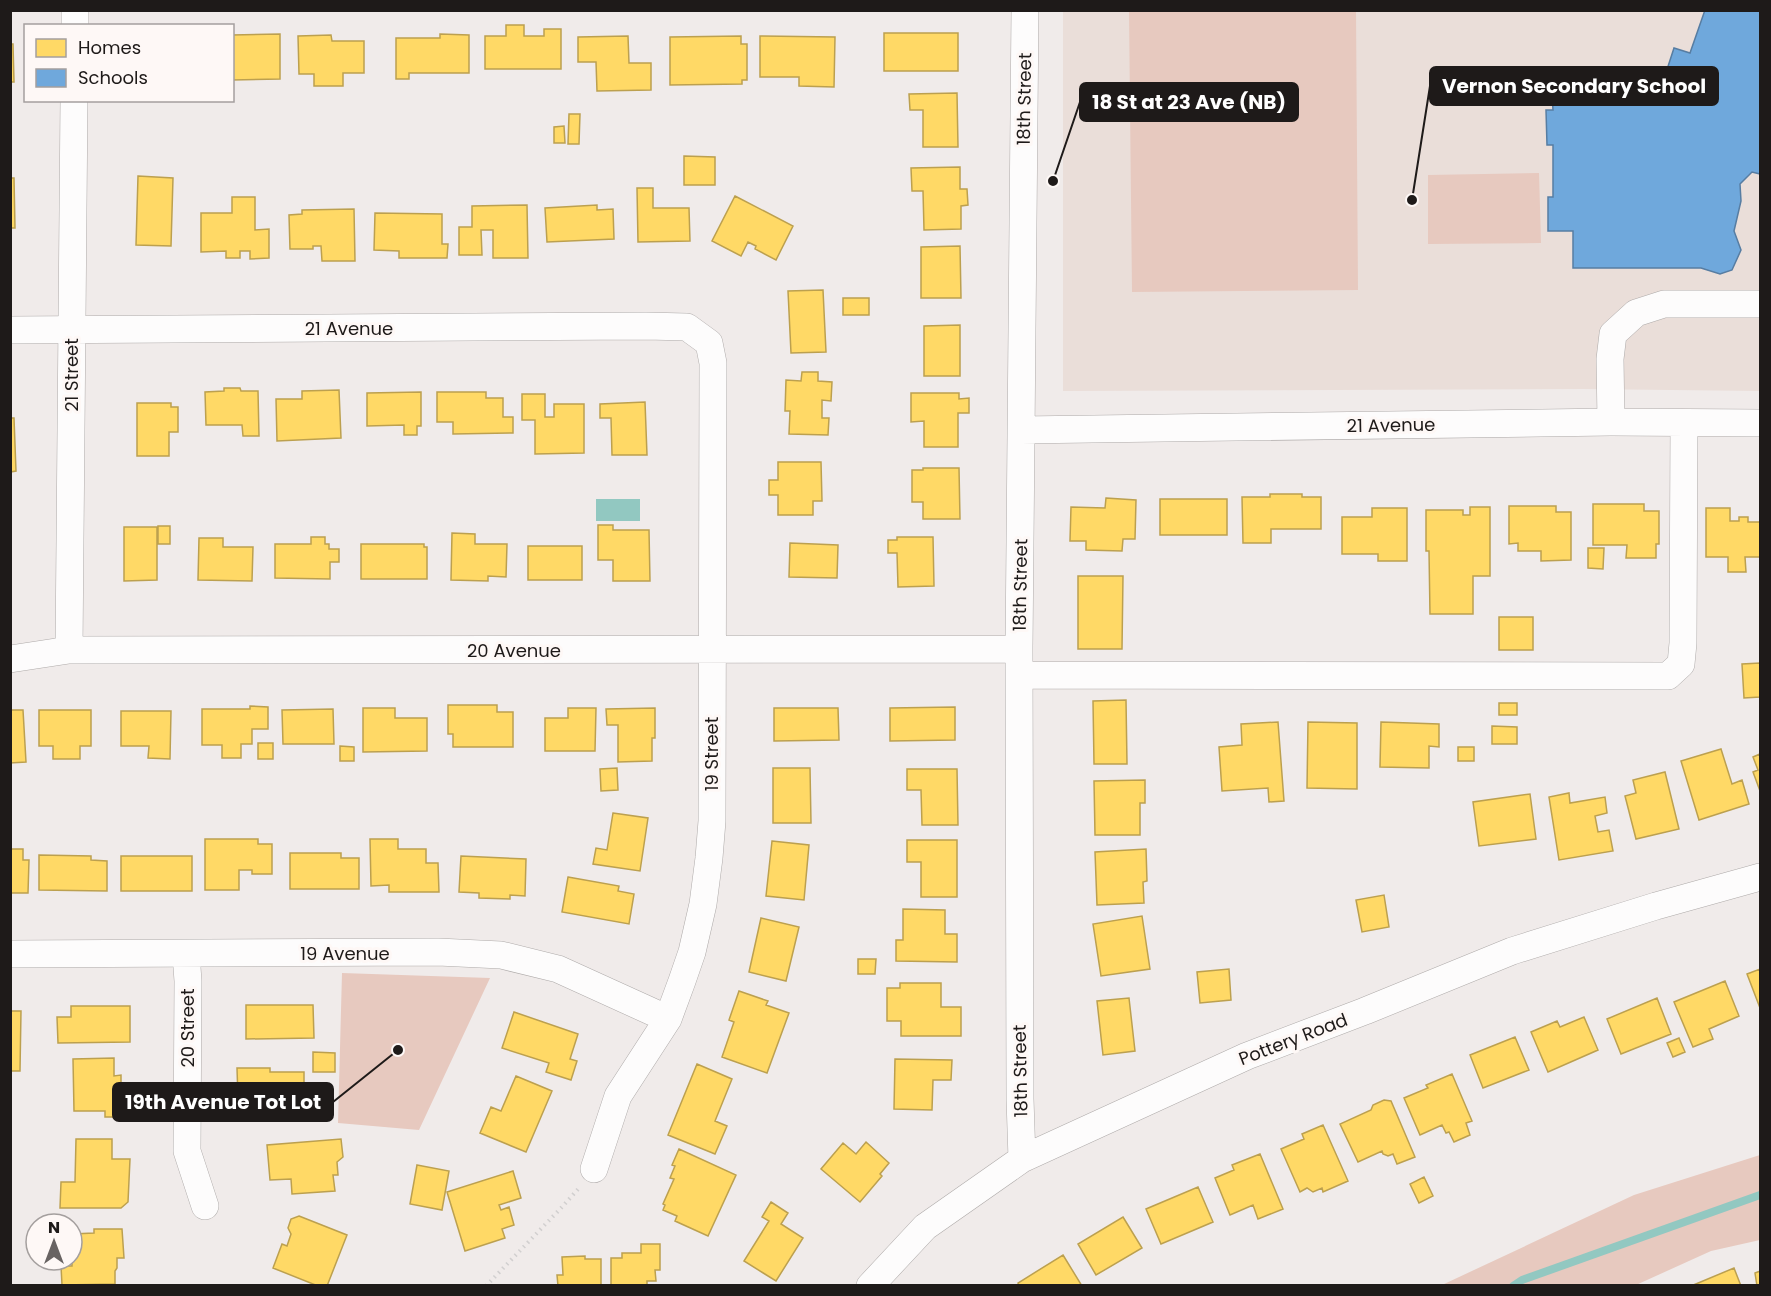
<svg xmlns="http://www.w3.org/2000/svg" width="1771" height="1296" font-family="Poppins,sans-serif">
<rect width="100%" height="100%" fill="#f0ebea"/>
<!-- built -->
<path fill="#eaded9" d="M1063,11h697v380l-177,-2 -520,2z"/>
<!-- green -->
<path fill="#e7c9bf" d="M1129,11h227l2,279 -226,2z
M1539,173l2,70 -113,1v-69z
M342,973l148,5 -71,152 -81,-7z
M1760,1155v85l-49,11 -75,34h-194l192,-90z"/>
<!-- water -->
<path fill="#92c8c1" d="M596,499h44v22h-44z"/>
<!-- homes -->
<path fill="#ffd966" stroke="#bca04f" stroke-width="1.5" d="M506,25h18v11h20v-7h17v40h-76v-33h21z
M884,33h74v38h-74z
M280,34v45l-48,1v-45z
M440,34l29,1v38h-60v6h-13v-41h44z
M331,35l1,6h32v32h-21v13h-29v-12h-15l-1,-38z
M628,36l1,27h22v27l-54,1 -1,-29h-18v-25z
M741,36v8h6v36h-5v4l-72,1v-48z
M760,36l75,1 -1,50 -35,-1v-9h-39z
M10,44h3l1,38h-4z
M957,93l1,54h-35v-37h-13l-1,-16z
M569,114h11l-1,30h-11z
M564,126l1,17h-11v-16z
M684,156l31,1v28h-31z
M960,167v22h7l1,16 -7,1v23l-37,1 -1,-39h-11l-1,-23z
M138,176l35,2 -2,68 -35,-1z
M10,178h4l1,50h-5z
M637,188h16v20h36l1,33 -52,1z
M735,196l58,30 -17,34 -21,-11 1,-3 -8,-4 -7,14 -29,-15z
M232,197h23v33l14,-1v29l-19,1v-8h-10v7h-14v-7l-25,1v-39h31z
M527,205l1,53h-35v-28h-12l1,25h-23v-28h13v-21z
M597,205v5l16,-1 1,30 -67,3 -2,-34z
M354,209l1,52h-33l-1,-15h-8v3h-23l-1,-34 13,-1v-4z
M375,213l67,1v30h6l-1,14h-48v-7l-25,-1z
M960,246l1,52h-40v-51z
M823,290l3,62 -35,1 -3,-62z
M843,298h26v17h-26z
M960,325v51h-36v-50z
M802,372h16v9l14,1 -1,19 -9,-1v18h7l-1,17 -39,-1 1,-23h-5l1,-31 15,1z
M224,388h16l1,3h17l1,45h-16l-1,-11h-36l-1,-33 19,-1z
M339,390l2,48 -64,3 -1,-42h26v-8z
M421,392v34h-4v9h-13v-10l-37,1v-33z
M437,392h49v6h17v19h10v16l-60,1v-12h-16z
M911,393h48v6l10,-1v15h-11v34h-34v-26l-13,1z
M522,394h23v23h9v-13h30v49l-49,1v-34h-13z
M645,402l2,53h-35l-1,-37h-11v-14z
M137,403h34v4h7v25h-9v24h-32z
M10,418h4l2,53 -6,1z
M778,462h43l1,39h-9v14h-35v-20h-9v-15h9z
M923,468h36l1,51h-37v-17h-11v-32h11z
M1270,494h32v3h19v32h-50v14h-28l-1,-46h28z
M1106,498l30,2 -1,39h-12l-1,12 -36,-1v-9h-16l1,-34 34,1z
M1160,499h67v36h-67z
M1593,504h51v7h15v33h-3v14h-30l1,-13h-34z
M1509,506h47v6h15v48l-30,1v-10h-23v-8l-9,1z
M1470,507h20v69h-17v38h-43l-1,-63h-3v-41h37v5h7z
M1372,508h35v53h-29v-7h-36v-37h30z
M1706,508h24v13h9v-4h9v5h12v35h-15l1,15h-18v-15h-22z
M598,525h15v5h36l1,51h-37v-21h-15z
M158,526h12v18h-12z
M124,527h33v53l-33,1z
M452,533l23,1v10h32l-1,33 -18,-1v5l-37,-1z
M311,537h14v7h4v5h10v13h-9v17l-55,-1v-34h36z
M897,537h36l1,49 -36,1 -1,-34h-9v-13h9z
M199,538h24v9h30l-1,34 -54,-1z
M790,543l48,2 -1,33 -48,-1z
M361,544h63v3h3v32h-66z
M528,546h54v34h-54z
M1588,548h16l-1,21 -15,-1z
M1078,576h45l-1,73h-44z
M1499,617h34v33h-34z
M1760,663v34l-16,1 -2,-34z
M1126,700l1,64h-33l-1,-63z
M1499,703h18v12h-18z
M448,705h49v7h16v35h-60v-13h-5z
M250,706l18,1v22h-16v15h-11v14h-19v-13h-20v-36h48z
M955,707v33l-65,1v-33z
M363,708h32v10h32v33l-64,1z
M568,708h28l-1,43h-50v-33h23z
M655,708v30h-3v23l-34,1v-37h-11l-1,-16z
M774,708h64l1,32 -65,1z
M333,709l1,35h-51l-1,-34z
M10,710h13l3,52 -16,1z
M39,710h52v36h-11v13h-27v-13h-14z
M121,711h50l-1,48 -22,-1 1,-12h-28z
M1278,722l6,79 -15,1 -1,-14 -46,3 -3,-44 23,-2 -1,-21z
M1308,722l49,1v66l-50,-1z
M1381,722l58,2v23l-10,-1v22l-49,-1z
M1492,726l25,1v17h-25z
M258,743h15v16h-15z
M340,746l14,1v14h-14z
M1458,747h16v14h-16z
M1721,749l11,35 10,-4 7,24 -50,16 -18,-59z
M1760,754v37l-7,-19 5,-2 -5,-13z
M617,768l1,22 -17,1 -1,-22z
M773,768h37l1,55h-38z
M907,769h50l1,56h-36l-1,-35h-14z
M1665,772l14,57 -43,10 -11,-43 11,-3 -3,-13z
M1145,780v23h-5v32h-45l-1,-54z
M1569,793l1,10 35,-6 2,16 -12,3 3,16 11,-2 4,21 -54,9 -10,-63z
M1530,794l6,45 -57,7 -6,-44z
M613,813l35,5 -8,53 -47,-7 3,-16 11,2z
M205,839h53v5h14v30h-20v-4h-13v20h-34z
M370,839h28v10h28v14h12l1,29h-50v-7l-18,1z
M907,840h50v57h-36v-35h-14z
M772,841l37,4 -5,55 -38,-4z
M10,849h13v11h6l-1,33h-18z
M1146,849l1,32 -4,1 1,21 -47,2 -2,-53z
M290,853h51v5h18v31h-69z
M39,855l52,1v4l16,1v30l-68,-1z
M121,856h71v35h-71z
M461,856l65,3 -1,37 -15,-1v4l-31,-1v-5l-20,-1z
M568,877l51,9 -1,5 16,3 -5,30 -67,-12z
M1384,895l5,32 -27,5 -6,-32z
M903,909l42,1v24h12v28l-61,-1v-21h7z
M1142,916l8,53 -49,7 -8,-52z
M761,918l38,9 -13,54 -37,-9z
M858,959h18l-1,15h-17z
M1229,969l2,31 -31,3 -3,-31z
M1760,969v39l-13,-34z
M1725,981l14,35 -30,13 4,10 -20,8 -19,-45z
M900,983h41v24h20v29h-60v-15h-14v-33h13z
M739,991l29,10 -2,4 23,8 -22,60 -45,-16 12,-35 -5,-2z
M1129,998l6,53 -32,4 -6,-54z
M1657,998l14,36 -50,20 -14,-35z
M246,1005h67l1,33 -68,1z
M71,1006h59v36l-72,1 -1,-26h14z
M10,1011h11l-1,60h-10z
M514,1012l64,22 -8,25 7,2 -6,19 -25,-8 3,-9 -47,-15z
M1584,1017l14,33 -50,22 -17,-40 26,-11 3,6z
M1515,1037l14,33 -46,18 -13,-33z
M1679,1038l6,14 -12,5 -6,-14z
M313,1052l22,1v19h-22z
M114,1058v18l7,-1v8h16l1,34h-33v-6h-31l-1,-52z
M895,1059l57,1 -1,20h-18l-1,30 -38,-1z
M697,1064l35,15 -17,42 12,5 -12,28 -47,-19z
M237,1068h33v4h34v28h12v19h-59v-13h-9v-8l-10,1z
M1452,1074l20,47 -6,2 4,12 -16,7 -5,-10 -3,1 -4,-8 -22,10 -16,-37 24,-10 -2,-3z
M516,1076l36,15 -26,61 -46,-19 11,-26 10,4z
M1384,1100l7,1 24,56 -18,7 -4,-10 -5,2 -5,-2 -1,-3 -24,11 -18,-38 31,-14 2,-5z
M1323,1125l25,56 -25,11 -1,-4 -9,4 -6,-4 -7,4 -19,-43 23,-10 -2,-5z
M76,1139h36v20h18l-2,43 -7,6h-61l1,-26h14z
M341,1139l2,18 -6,5 1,13h-5l2,16 -43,3 -1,-15 -21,1 -3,-35z
M866,1142l23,21 -9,11 2,2 -22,26 -39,-33 22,-26 13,11z
M679,1149l57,26 -28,61 -33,-15 2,-5 -14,-6 2,-5 -2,-1 11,-25 -4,-1 5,-12 -3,-1z
M1260,1154l23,55 -25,10 -5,-14 -23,10 -15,-37 19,-8 -2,-5z
M417,1165l32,6 -7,39 -32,-6z
M513,1171l8,27 -22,7 2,5 8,-3 5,18 -12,4 3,9 -40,13 -18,-59z
M1424,1177l9,19 -14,7 -9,-19z
M1198,1187l15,35 -52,22 -15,-35z
M771,1202l17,11 -7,11 22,14 -27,43 -32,-20 25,-40 -7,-4z
M299,1216l48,19 -20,51h-9l-45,-18 9,-24 5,2 4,-12 -3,-6 3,-9z
M1123,1217l19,31 -46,27 -18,-31z
M94,1229h28l2,29h-7v10l-2,3v13l-53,1 -1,-19h11v-32l22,-1z
M641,1244h19v26h-5l1,11h-9v5h-36v-28h11v-5h19z
M1063,1255l19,31h-63l-1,-3z
M585,1256v3h16v27h-43l-1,-11h6l-1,-18z
M1734,1268l7,18h-50z
M1760,1271v15h-3l-2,-13z"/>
<!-- schools -->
<path fill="#6fa8dc" stroke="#577da2" stroke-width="1.5" d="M1705,10h55v164l-8,-2 -12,12 1,17 -7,30 7,19 -9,20 -12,4 -19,-6h-128v-37h-25v-34h5v-52h-6l-1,-35h7l-1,-18 108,-1 14,-43 16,5z"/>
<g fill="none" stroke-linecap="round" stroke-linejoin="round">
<!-- stream -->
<path stroke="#92c8c1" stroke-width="8" d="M1513,1286l9,-6 238,-85"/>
<!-- minor casing -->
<g stroke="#aeaaa9" stroke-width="28">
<path id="minor" d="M75,26v-16
M10,330l636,-4 41,1 22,16 4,20 -1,458 -3,37 -6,46 -11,48 -10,29 -14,38 -50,77 -24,73
M1611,422l-1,-63 3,-25 23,-21 28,-9h96
M1021,430l590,-8 149,1
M69,650l5,-550
M10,659l59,-9 950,-1
M1020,675l648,1 13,-12 2,-21 1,-220
M10,954l428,-2 63,3 57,14 110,50
M186,954l2,27 -1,170 18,55
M1022,1159l-2,-60 -1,-450 6,-639
M870,1286l55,-59 97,-68 225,-103 118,-45 147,-60 144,-45 104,-29"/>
</g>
<!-- path -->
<path stroke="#d1cfcf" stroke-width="4" stroke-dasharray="1.5 4.5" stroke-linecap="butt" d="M486,1286l77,-80 16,-18"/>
<!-- minor -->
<use href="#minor" stroke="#fdfcfc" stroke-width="27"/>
</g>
<g text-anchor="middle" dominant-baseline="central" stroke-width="6" stroke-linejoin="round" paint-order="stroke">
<!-- street labels -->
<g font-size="18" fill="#1e1a19" stroke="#fef8f6">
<text transform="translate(1024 99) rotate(-89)">18th Street</text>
<text x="349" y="328">21 Avenue</text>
<text transform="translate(71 375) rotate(-90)">21 Street</text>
<text transform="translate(1391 425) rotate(-1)">21 Avenue</text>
<text transform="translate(1020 585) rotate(-89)">18th Street</text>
<text x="514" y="650">20 Avenue</text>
<text transform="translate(711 754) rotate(-90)">19 Street</text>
<text x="345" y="953">19 Avenue</text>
<text transform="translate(187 1028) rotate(-90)">20 Street</text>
<text transform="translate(1293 1039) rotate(-21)">Pottery Road</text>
<text transform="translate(1020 1071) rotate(-91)">18th Street</text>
</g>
</g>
<!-- callouts -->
<path fill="none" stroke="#1e1a19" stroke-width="2" d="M1412 200L1430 86M1053 181L1080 102M398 1050L333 1102"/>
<g fill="#1e1a19" stroke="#fef8f6" stroke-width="2">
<circle cx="1412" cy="200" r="6"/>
<circle cx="1053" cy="181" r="6"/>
<circle cx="398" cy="1050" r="6"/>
</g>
<g fill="#1e1a19" stroke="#1e1a19" stroke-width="2">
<rect x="1430" y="67" width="288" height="38" rx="6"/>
<rect x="1080" y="83" width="218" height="38" rx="6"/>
<rect x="113" y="1083" width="220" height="38" rx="6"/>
</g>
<g font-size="20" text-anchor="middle" font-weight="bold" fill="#fff">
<text x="1574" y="93">Vernon Secondary School</text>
<text x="1189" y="109">18 St at 23 Ave (NB)</text>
<text x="223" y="1109">19th Avenue Tot Lot</text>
</g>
<!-- border -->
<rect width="1771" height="1296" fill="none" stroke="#1e1a19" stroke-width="24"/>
<!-- legend -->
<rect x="24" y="24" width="210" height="78" fill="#fef8f6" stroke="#a49f9e" stroke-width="1.5"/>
<rect x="36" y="39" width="30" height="18" fill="#ffd966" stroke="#a49f9e" stroke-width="1.5"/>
<text x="78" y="54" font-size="18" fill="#1e1a19">Homes</text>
<rect x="36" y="69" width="30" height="18" fill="#6fa8dc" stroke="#a49f9e" stroke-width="1.5"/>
<text x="78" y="84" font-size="18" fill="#1e1a19">Schools</text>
<!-- north arrow -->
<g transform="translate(54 1242)"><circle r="28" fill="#fef8f6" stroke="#a49f9e" stroke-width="1.5"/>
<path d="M0-4.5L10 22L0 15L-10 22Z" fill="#686362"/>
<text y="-9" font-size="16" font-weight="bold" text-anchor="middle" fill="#1e1a19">N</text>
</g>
</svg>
